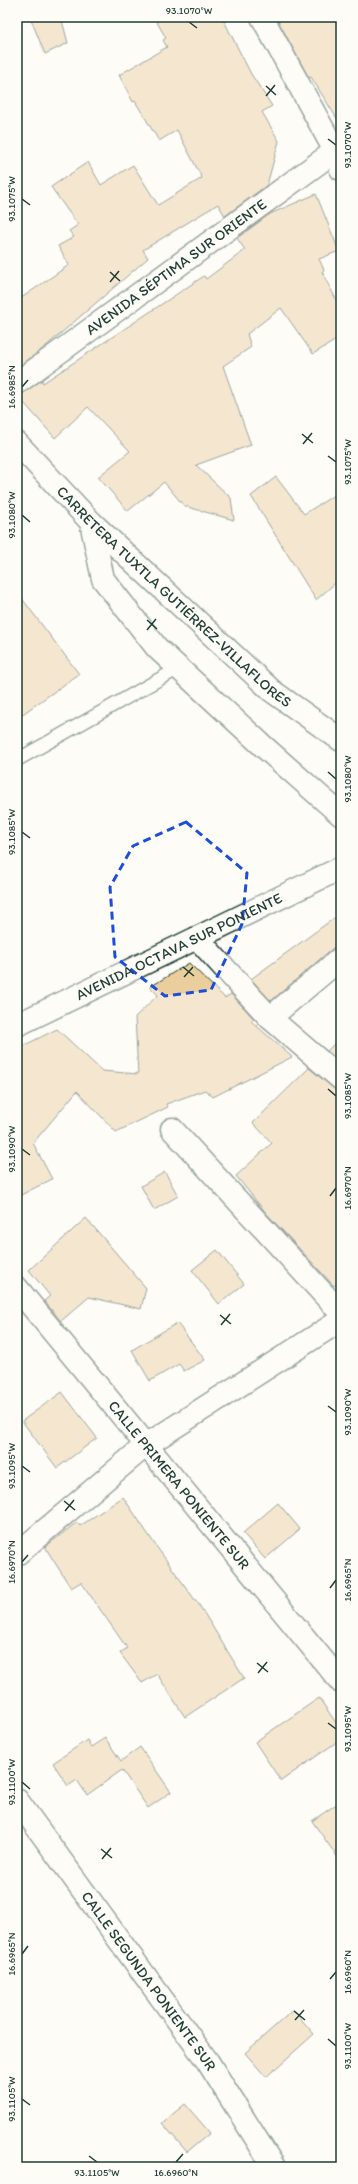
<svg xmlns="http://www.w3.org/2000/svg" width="358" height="2184" font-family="Itim,sans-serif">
<rect width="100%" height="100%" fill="#fdfcf7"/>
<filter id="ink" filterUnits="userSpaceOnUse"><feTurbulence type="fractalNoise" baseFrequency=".025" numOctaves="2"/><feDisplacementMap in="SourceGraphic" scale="8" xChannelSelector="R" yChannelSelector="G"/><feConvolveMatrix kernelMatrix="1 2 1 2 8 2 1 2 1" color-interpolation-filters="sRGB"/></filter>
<g filter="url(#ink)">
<!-- building -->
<path fill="#ebce9e" stroke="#1f3d34" d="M30,17h31l7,26 -23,11z
M154,17h68l29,57 21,32 -10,6 17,29 -12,44 -42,31 -7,-12 -75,46 5,8 -103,89 -28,21v-67l52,-36 -11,-19 16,-9 -5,-6 9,-6 -27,-38 37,-25 13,23 32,-20 25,40 44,-27 -25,-48 -18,11 -24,-40 -2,1 -14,-27 48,-28 -4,-7 3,-2z
M276,17h65v108l-30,-48 -2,1z
M316,194l23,57 -20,8 5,11 -2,2 19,37v28l-28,17 -32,-46 -34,26 4,13 -28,19 28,79 -55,20 35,33 3,22 -50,-14 -20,-24 -36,29 -30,-34 32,-26 -42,-44 -33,31 -38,-43 7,-2 18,-13 1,3 161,-107 2,3 39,-29 -8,-12 33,-24z
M276,477l28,37 37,-23v87l-25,22 -65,-104z
M17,592l62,82 -62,44z
M341,913v33l-8,2 -62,53 -20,-22z
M189,963l36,35 6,-4 23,25 -3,2 41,36 -79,40 -8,-7 -39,14 2,3 -52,25 -39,-41 -44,52 19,36 -35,18v-142l8,-10 32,-16 45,42 36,3 -3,-57 23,-22 -8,-8z
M341,1037v26l-14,-12z
M309,1068l24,20 8,3v190l-7,5 -67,-72 -31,-38 36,-33 -19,-20z
M165,1172l13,24 -24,14 -13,-24z
M86,1218l60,70 -5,21 -52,-12 -28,24 -17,-20 6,-5 -21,-26z
M217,1250l27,34 -25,20 -27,-34z
M177,1323l28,37 -21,11 -5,-7 -29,17 -18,-31z
M62,1392l35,46 -40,30 -35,-47z
M123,1497l33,49 39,54h1l48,78 -59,39 -28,-43 -15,9 -22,-30 7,-5 -46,-66 -10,6 -26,-41 32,-25 3,4z
M278,1503l22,26 -35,30 -22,-26z
M319,1698l22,32v9l-60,42 -26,-39z
M105,1738l16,23 19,-14 31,45 -23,16 -26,-38 -35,25 -10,-15 -9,6 -15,-23 34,-23 4,7z
M341,1801v61l-29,-41z
M293,2010l21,24 -48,43 -21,-24z
M185,2104l25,29 -23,19 -25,-29z"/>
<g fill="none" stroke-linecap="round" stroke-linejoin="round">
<!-- lane casing -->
<g stroke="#1f3d34" stroke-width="15">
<path id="lane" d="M17,760l162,-92"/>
</g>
<!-- street casing -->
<g stroke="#1f3d34" stroke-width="25">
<g id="street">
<path d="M262,17l73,134 6,18"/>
<path id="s1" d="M17,383l318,-232"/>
<path d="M91,522l12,57 54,69 106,98 78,69"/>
<path d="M197,938l73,80 71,61"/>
<path d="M270,1018l71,-60"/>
<path id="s2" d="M17,1025l324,-157"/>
<path d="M172,1129l169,184"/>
<path id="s3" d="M17,1288l324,394"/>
<path d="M17,1554l128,-108 196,-126"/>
<path id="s4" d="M17,1800l191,262 66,105"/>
</g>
</g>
<!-- primary casing -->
<g stroke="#1f3d34" stroke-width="25">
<g id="primary">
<path id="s5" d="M17,443l74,79 181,169 69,49"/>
</g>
</g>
<!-- lane -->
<use href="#lane" stroke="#fdfcf7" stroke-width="12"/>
<!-- street -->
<use href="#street" stroke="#fdfcf7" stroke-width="22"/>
<!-- primary -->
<use href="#primary" stroke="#fdfcf7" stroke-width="22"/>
</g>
</g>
<!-- marked area -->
<path d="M0 0H358V2184H0ZM186,822l61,51 -5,51 -31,66 -46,6 -50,-39 -5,-70 23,-41z" fill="#fdfcf7" fill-opacity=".55" fill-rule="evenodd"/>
<path fill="none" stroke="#1d4ed8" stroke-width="3" stroke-dasharray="8 5" stroke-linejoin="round" d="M186,822l61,51 -5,51 -31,66 -46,6 -50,-39 -5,-70 23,-41z"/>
<!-- ticks -->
<path fill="none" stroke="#1f3d34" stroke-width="1.5" d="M189,22l8,6M266,86l10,9M266,96l9,-11M328,139l8,6M22,199l8,6M110,272l10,9M110,282l9,-11M22,387l6,-7M302,434l11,9M303,444l9,-11M328,456l8,6M22,515l8,7M147,620l10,9M147,630l9,-11M328,772l8,7M22,832l8,6M183,967l11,9M184,977l9,-10M328,1089l8,7M22,1149l8,6M330,1196l6,-8M220,1315l11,9M221,1325l9,-11M328,1406l8,6M22,1466l8,6M64,1501l11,9M65,1511l9,-11M22,1562l6,-7M330,1588l6,-8M257,1663l11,9M258,1673l9,-11M328,1723l8,6M22,1782l8,7M101,1849l11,9M102,1859l9,-11M22,1954l6,-8M330,1979l6,-7M294,2011l11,9M295,2020l9,-10M328,2039l8,7M22,2099l8,6M89,2156l8,6M176,2162l7,-8"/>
<g text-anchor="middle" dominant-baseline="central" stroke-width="3" stroke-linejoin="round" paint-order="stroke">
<!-- street labels -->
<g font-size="15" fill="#1f3d34" stroke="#fdfcf7">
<text stroke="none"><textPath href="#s1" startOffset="197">AVENIDA SÉPTIMA SUR ORIENTE</textPath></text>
<text stroke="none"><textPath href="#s5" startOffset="220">CARRETERA TUXTLA GUTIÉRREZ-VILLAFLORES</textPath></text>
<text stroke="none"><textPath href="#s2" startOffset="180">AVENIDA OCTAVA SUR PONIENTE</textPath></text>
<text stroke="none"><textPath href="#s3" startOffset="255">CALLE PRIMERA PONIENTE SUR</textPath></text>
<text stroke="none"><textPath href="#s4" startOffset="224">CALLE SEGUNDA PONIENTE SUR</textPath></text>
</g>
</g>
<!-- margin -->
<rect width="358" height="2184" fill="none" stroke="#fdfcf7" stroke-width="44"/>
<rect x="22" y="22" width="314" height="2140" fill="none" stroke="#1f3d34" stroke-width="1.5"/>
<g font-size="10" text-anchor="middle" fill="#1f3d34">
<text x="189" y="14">93.1070°W</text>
<text transform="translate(347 145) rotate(-90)" y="4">93.1070°W</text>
<text transform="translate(11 199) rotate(-90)" y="4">93.1075°W</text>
<text transform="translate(11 387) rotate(-90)" y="4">16.6985°N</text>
<text transform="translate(347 462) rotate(-90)" y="4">93.1075°W</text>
<text transform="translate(11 515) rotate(-90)" y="4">93.1080°W</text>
<text transform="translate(347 779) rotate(-90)" y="4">93.1080°W</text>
<text transform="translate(11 832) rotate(-90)" y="4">93.1085°W</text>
<text transform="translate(347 1096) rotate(-90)" y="4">93.1085°W</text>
<text transform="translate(11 1149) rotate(-90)" y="4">93.1090°W</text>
<text transform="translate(347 1188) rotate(-90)" y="4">16.6970°N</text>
<text transform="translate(347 1412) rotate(-90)" y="4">93.1090°W</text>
<text transform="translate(11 1466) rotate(-90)" y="4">93.1095°W</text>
<text transform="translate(11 1562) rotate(-90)" y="4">16.6970°N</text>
<text transform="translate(347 1580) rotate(-90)" y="4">16.6965°N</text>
<text transform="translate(347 1729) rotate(-90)" y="4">93.1095°W</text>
<text transform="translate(11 1782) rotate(-90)" y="4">93.1100°W</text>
<text transform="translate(11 1954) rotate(-90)" y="4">16.6965°N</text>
<text transform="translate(347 1972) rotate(-90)" y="4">16.6960°N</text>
<text transform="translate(347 2046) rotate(-90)" y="4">93.1100°W</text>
<text transform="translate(11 2099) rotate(-90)" y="4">93.1105°W</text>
<text x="97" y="2176">93.1105°W</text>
<text x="176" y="2176">16.6960°N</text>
</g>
</svg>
